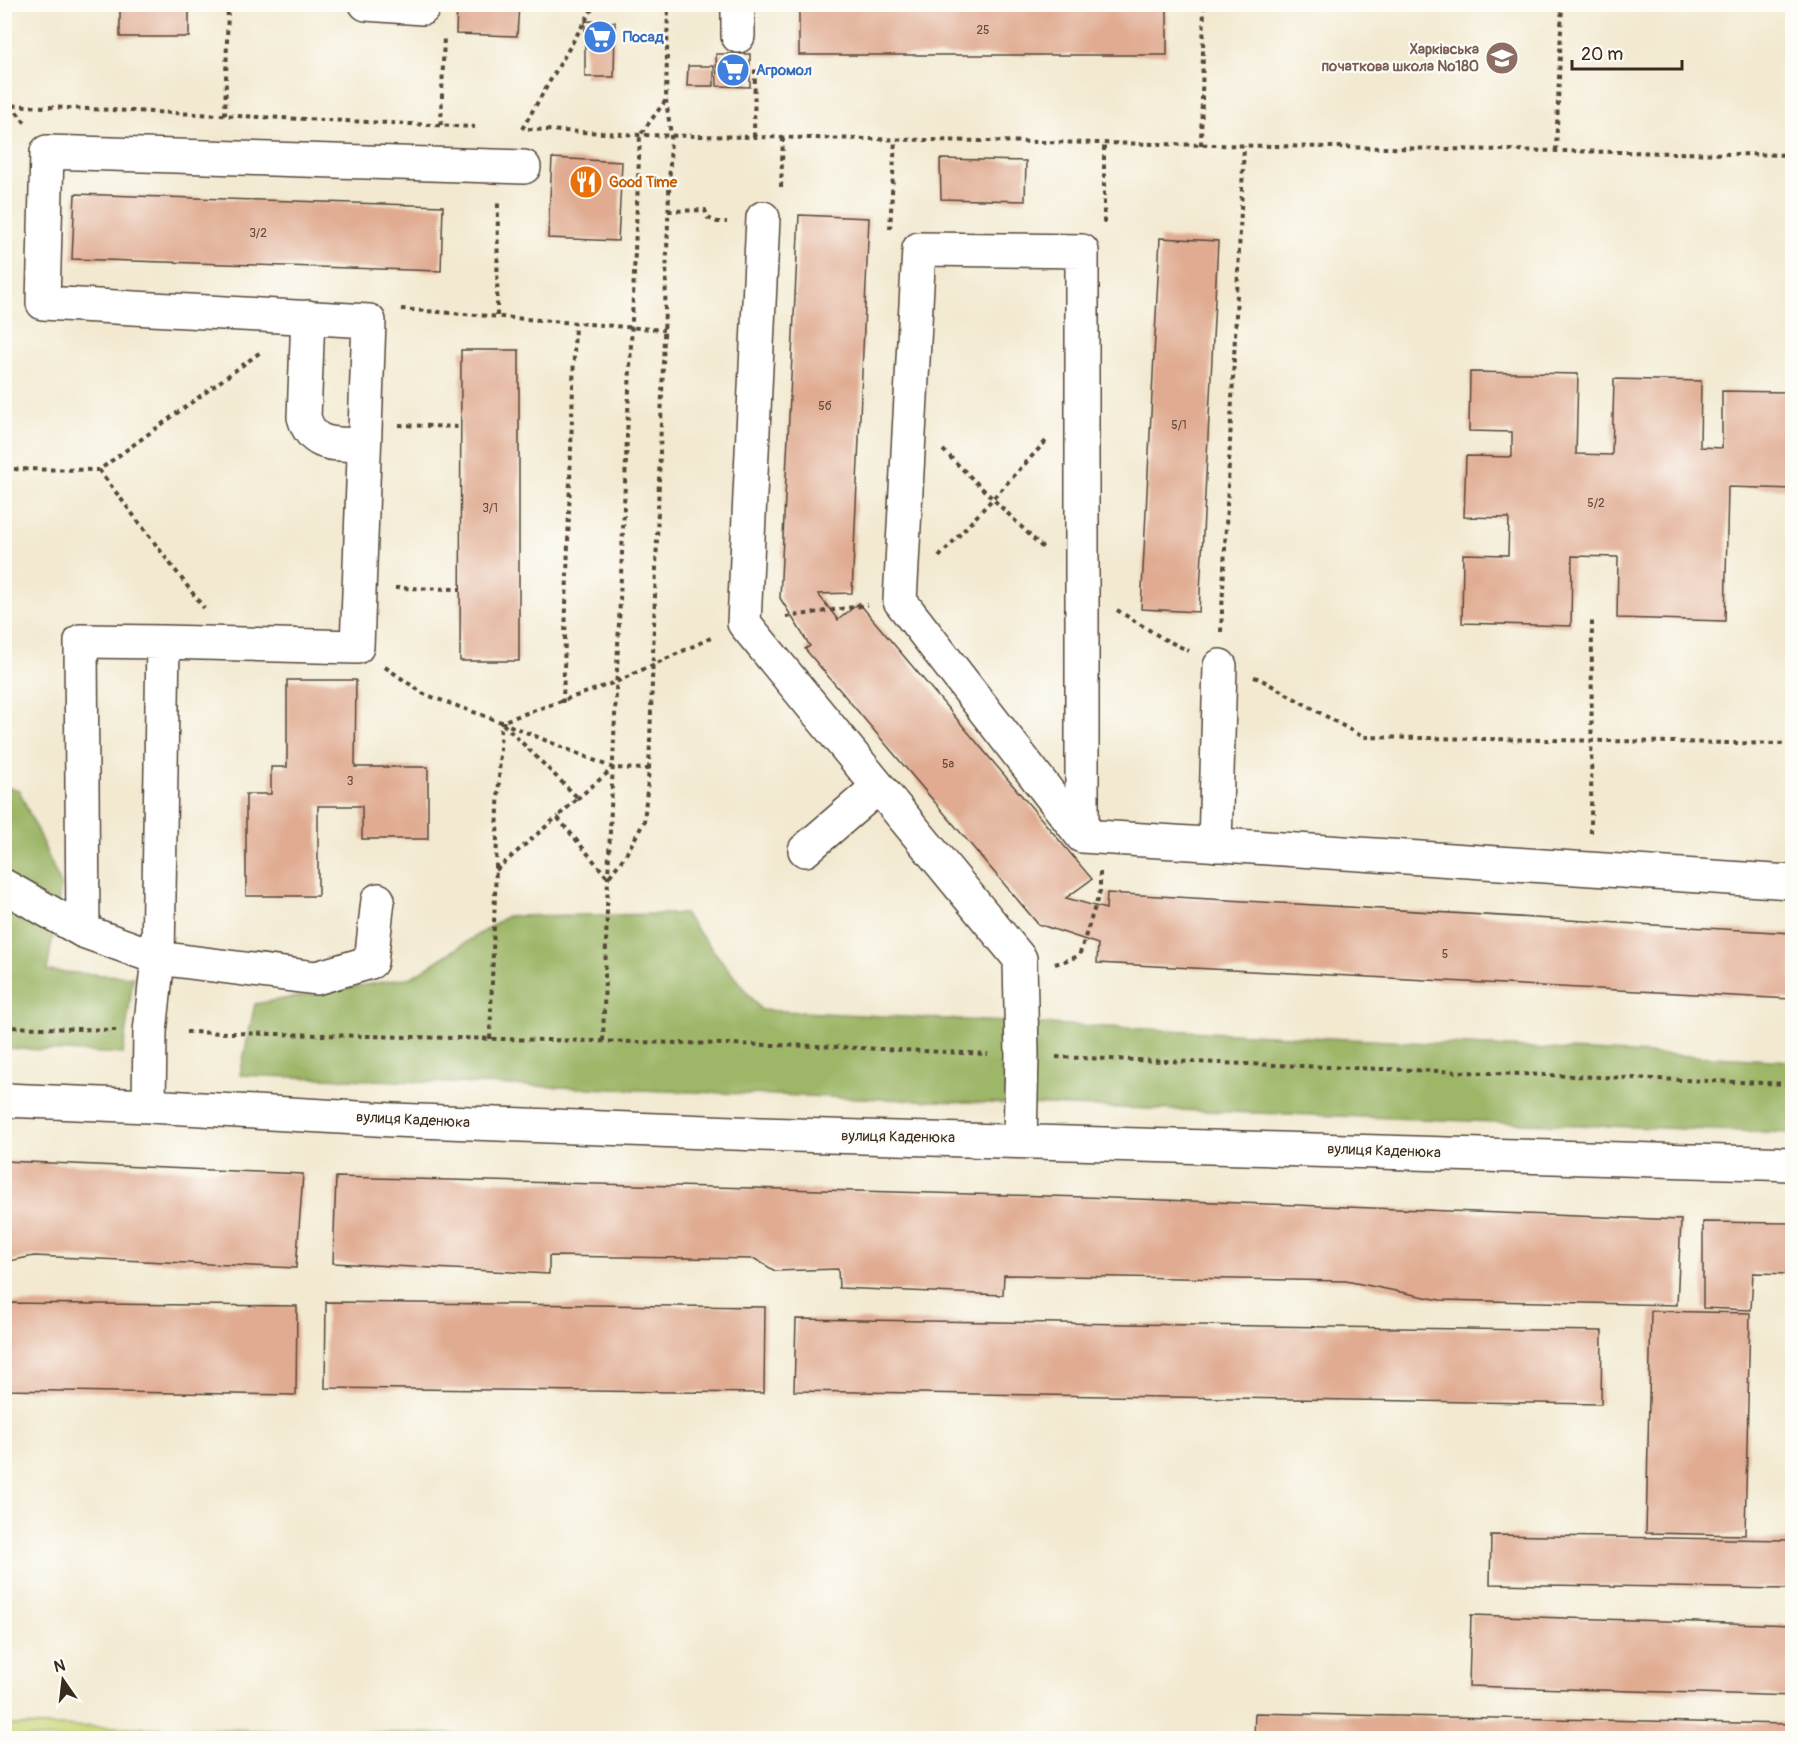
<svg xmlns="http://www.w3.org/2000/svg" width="1797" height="1743" font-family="Pangolin,sans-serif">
<rect width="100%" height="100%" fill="#fdfcf7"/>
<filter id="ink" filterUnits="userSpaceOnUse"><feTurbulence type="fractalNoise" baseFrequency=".0167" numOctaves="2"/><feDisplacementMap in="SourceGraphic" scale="12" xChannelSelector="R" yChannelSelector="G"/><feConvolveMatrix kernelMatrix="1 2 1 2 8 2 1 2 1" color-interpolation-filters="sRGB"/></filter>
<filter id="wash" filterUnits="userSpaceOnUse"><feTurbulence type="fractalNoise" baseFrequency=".008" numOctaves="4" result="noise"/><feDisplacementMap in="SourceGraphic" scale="24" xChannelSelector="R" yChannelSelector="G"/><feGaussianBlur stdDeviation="1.35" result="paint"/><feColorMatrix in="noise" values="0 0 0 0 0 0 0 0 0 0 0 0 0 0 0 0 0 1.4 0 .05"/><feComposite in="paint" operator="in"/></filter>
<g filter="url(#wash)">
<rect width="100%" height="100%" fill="#f2e9d0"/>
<!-- green -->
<path fill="#c7d476" stroke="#817f4a" stroke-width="1.5" d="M5,1725l654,13h6h-660z"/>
<!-- forest -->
<path fill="#9db667" stroke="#6c7042" stroke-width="1.5" d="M4,787l15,3 42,95 -14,86 86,6 -10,77 -118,-6z
M684,914l77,96 1031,51v72l-1552,-58 15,-71 157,-27 95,-61z"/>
<g id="blocks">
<!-- building -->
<path fill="#e0ab91" d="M120,4h69v33h-69z
M457,4h62l-2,32 -61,-2z
M799,4h368v51h-368z
M585,21l30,1 -1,55h-29z
M716,54h34v33l-33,-1z
M688,66h26v20h-27z
M552,158l70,4 -4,79 -70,-3z
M940,159l86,2 -1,40 -84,-2z
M75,194l368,12 -2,65 -369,-12z
M799,215l70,3 -17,375 -34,1 20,26 21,-17 233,276 -26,19 40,11 1,-16 685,40v66l-695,-36 1,-19 -60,-20 -233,-275 5,-3 -30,-48z
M1160,238l58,3 -19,371 -58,-3z
M461,350h58v311h-59z
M1470,372l108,2 -2,80 36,1 2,-76 87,2 -1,66 22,1v-57l70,1v97l-64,-2 -3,134 -108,-3 1,-61 -46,-1 -1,70 -109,-3 1,-69 45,1 1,-37 -45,-1 2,-61 46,1v-25l-43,-1z
M287,680h69l-1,87h73v72h-66v-33h-44v90h-72v-102h25v-27h16z
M4,1161l299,13 -7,94 -262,-12 -30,6z
M336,1177l749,20 596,23 -4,85 -237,-5 -94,-19 -342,-6 -1,20 -164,-7 -1,-19 -63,2 -20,-12 -206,-3v18l-216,-11z
M1703,1222l89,1v51l-39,-1 -2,37 -48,-2z
M326,1302l439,5 -1,86 -439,-5z
M4,1303l293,3 -1,89 -292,-5z
M1651,1311l99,2 -5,222 -99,-2z
M796,1319l806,12 -1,73 -807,-13z
M1491,1535l301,5v49l-302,-5z
M1471,1615l321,10v71l-323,-10z
M1255,1713l537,11v14h-538z"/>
</g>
</g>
<g filter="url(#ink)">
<use href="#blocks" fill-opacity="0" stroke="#564739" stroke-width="1.5"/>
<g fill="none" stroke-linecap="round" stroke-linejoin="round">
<!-- minor casing -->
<g stroke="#564739" stroke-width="36">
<path id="minor" d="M366,4l57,4v-4
M738,36v-32
M763,218l-19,405 276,336 2,96 -2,85
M308,317l-4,100c9,32 32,26 60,28
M1082,836v-585l-163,-2 -19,352 182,235 710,46
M1215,845l5,-179
M805,850l73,-63
M4,886l79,45 75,27 158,20 55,-16 7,-62
M83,931l-2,-290 82,1
M4,1100l145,6 244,14 367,14 1032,30
M149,1106l1,-74 8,-74 5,-316 194,5 12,-326 -326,-18 4,-151 477,15"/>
</g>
<!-- path -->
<path stroke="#564739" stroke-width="4" stroke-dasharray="4.5 4.5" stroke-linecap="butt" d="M4,105l471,22
M11,105l16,20
M225,115l3,-111
M441,125l3,-90
M522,129l70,-120v-5
M528,129l112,6 114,2 1038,18
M754,137l1,-71
M10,145l1,-40
M1201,145l3,-141
M1556,151l6,-147
M781,187l2,-49
M668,211l37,-1 3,8 9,4h10
M1104,223v-79
M890,229l5,-89
M401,309l263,21
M497,316l1,-116
M399,425l62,2
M943,450l102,100
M5,469l94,1 163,-119
M99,470l105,138
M939,557l107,-116
M395,588l66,1
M1117,610l45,28 27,13
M4,614l4,-299
M786,617l81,-12
M1221,632l23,-486
M385,667l39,27 77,28 115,-40 97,-45
M1254,677l6,2 103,58 429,7
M561,701h2l12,-378
M501,722l112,46 36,1 -5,53 -19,34 -17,22 -51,-61 21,-19z
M649,769l22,-634 -5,-35
M577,799l35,-30
M1591,833l1,-216
M496,870l62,-54
M1055,964l24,-8 21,-65v-19
M4,1027l112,3
M186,1032l631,14 171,8
M490,1039l11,-317h2
M603,1041l5,-163 32,-743 26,-35 2,-96
M1056,1057l736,27"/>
<!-- minor -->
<use href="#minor" stroke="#fff" stroke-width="33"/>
</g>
</g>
<!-- icons -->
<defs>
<g id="supermarket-disc" transform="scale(1.725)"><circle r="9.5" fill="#3f7fe0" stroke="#fdfcf7"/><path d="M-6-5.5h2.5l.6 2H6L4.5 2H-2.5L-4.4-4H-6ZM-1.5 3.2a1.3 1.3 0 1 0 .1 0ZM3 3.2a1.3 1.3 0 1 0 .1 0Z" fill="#fff"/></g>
<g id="school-disc" transform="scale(1.725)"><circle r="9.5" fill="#8d6e63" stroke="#fdfcf7"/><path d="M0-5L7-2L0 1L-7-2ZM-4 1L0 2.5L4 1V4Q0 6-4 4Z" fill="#fff"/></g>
<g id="restaurant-disc" transform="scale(1.725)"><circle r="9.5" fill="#e8710a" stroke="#fdfcf7"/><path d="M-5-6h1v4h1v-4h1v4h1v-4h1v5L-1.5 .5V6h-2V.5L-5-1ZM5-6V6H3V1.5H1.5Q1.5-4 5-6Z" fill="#fff"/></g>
</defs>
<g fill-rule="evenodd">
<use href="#supermarket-disc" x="600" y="37"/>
<use href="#school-disc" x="1502" y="58"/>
<use href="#supermarket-disc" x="733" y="70"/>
<use href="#restaurant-disc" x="586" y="182"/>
</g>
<g text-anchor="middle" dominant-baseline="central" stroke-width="4.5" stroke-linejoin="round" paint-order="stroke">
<!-- number labels -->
<g font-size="12" fill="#644a3b">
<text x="983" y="30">25</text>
<text x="258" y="233">3/2</text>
<text x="825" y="406">5б</text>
<text x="1179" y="425">5/1</text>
<text x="1596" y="503">5/2</text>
<text x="490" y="508">3/1</text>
<text x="948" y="764">5а</text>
<text x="350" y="781">3</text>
<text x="1445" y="954">5</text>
</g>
<!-- shop labels -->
<g font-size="15" font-weight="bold" fill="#366cbe" stroke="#fdfcf7" text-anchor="start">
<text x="623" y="37">Посад</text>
<text x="756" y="70">Агромол</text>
</g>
<!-- education labels -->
<g font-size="15" font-weight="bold" fill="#785e54" stroke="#fdfcf7" text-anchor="end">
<text x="1479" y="49">Харківська<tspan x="1479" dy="17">початкова школа №180</tspan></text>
</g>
<!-- food labels -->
<g font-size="15" font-weight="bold" fill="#c56008" stroke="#fdfcf7" text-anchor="start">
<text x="609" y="182">Good Time</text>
</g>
<!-- street labels -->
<g font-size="15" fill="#3b2a1e" stroke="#fdfcf7">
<text transform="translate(413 1120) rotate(3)">вулиця Каденюка</text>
<text transform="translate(898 1137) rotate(1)">вулиця Каденюка</text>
<text transform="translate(1384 1151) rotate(2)">вулиця Каденюка</text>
</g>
</g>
<!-- margin -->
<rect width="1797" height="1743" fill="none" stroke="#fdfcf7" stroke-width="24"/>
<!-- north arrow -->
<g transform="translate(63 1680) rotate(346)" stroke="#fdfcf7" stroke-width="4.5" paint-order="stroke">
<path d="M0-4.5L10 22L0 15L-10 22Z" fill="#3b2a1e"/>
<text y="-9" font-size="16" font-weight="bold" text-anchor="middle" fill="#3b2a1e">N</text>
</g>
<!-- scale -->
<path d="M1572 60v9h110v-9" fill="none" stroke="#3b2a1e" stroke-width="3"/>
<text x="1581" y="60" font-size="18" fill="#3b2a1e" stroke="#fdfcf7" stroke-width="4.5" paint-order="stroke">20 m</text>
</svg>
